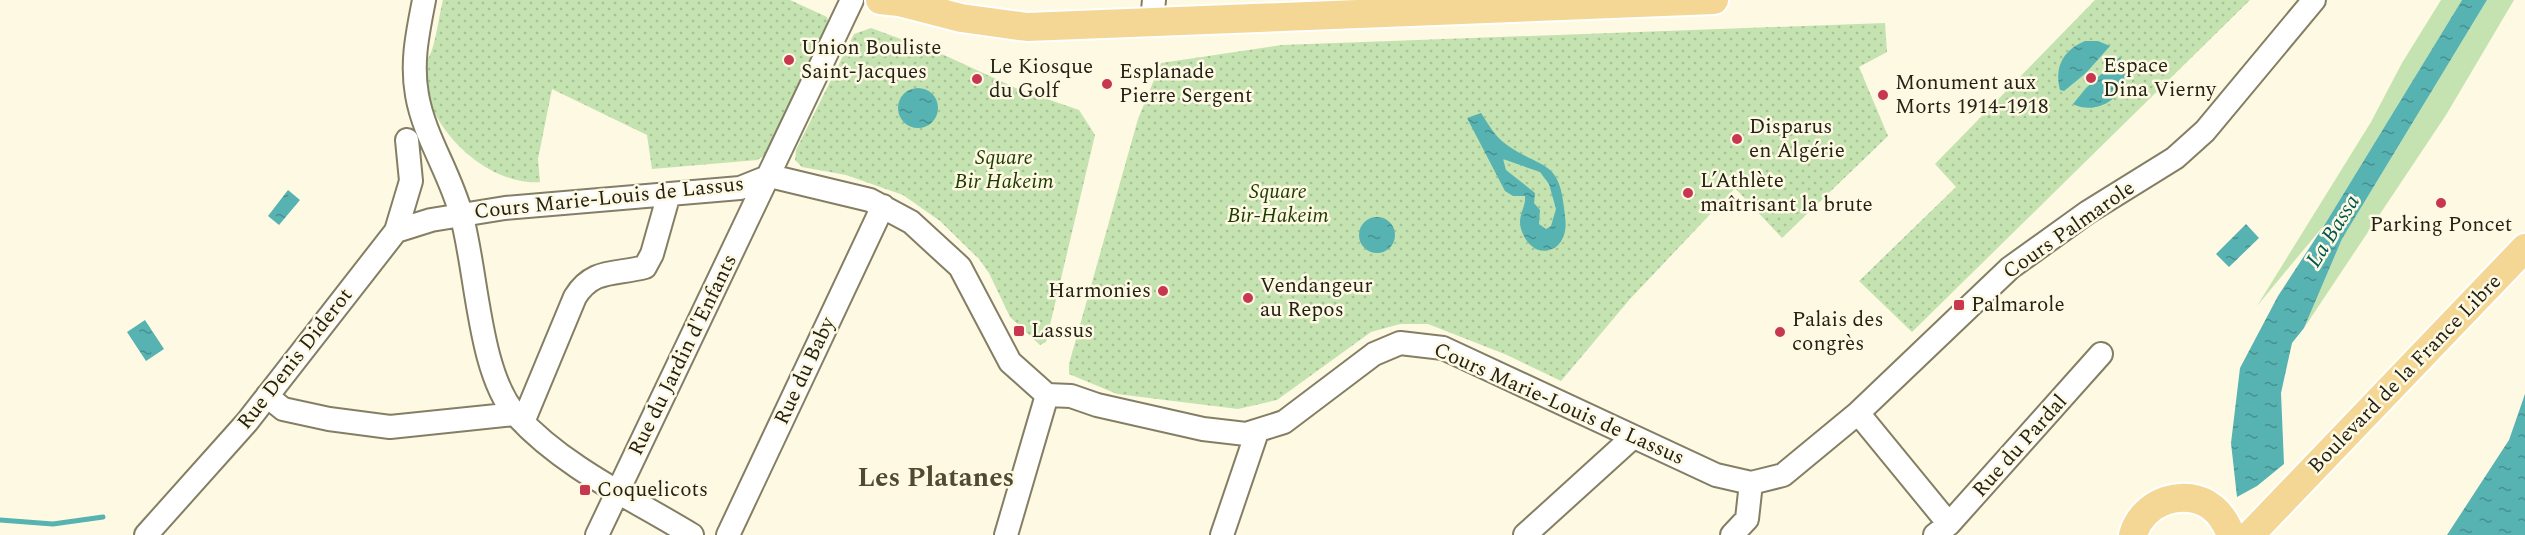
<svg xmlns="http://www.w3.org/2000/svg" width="2525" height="535" font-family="Spectral,serif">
<defs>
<pattern id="park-dots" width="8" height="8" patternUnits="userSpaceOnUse" patternTransform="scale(1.5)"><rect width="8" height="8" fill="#c4e3b0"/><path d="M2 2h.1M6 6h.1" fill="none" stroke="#a8c297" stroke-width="1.8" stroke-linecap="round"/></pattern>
<pattern id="water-ripples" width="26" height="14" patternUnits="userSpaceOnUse" patternTransform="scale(1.5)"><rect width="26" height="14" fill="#57b2b2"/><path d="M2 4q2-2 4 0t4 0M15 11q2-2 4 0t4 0" fill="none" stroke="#489090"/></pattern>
</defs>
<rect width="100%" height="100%" fill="#fef9e2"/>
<!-- green -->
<path fill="#c4e3b0" d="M2441,0h21l-137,224 -68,82 114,-184 31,-59z
M2487,0h27l-68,115 -142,213 38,-89z"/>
<!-- park -->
<path fill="url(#park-dots)" d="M443,0h347l37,17 2,7 -65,132 -7,4 -105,9 -5,-34 -95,-46 -14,70 2,23c-52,4 -113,-53 -116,-106 -1,-9 5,-18 8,-26 5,-16 7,-34 11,-50z
M2095,0h155l-338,332 -53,-51 97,-94 -21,-23z
M1885,23l2,29 -28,15 29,69 -106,102 -47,-50 -105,111 -69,82 -54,-26 -79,-31h-28l-29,8 -94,68 -39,9 -121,-15 -48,-20v-10l69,-245 23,-56 121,-18z
M871,28l73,27 74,34 61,21 16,25 -45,190 -4,17 -6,3 -30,-28 -21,-44 -10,-14 -39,-38 -37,-26 -57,-20 -44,-8 -7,-7 1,-10 58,-116z"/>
<!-- water -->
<path fill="url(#water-ripples)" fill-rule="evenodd" d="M2462,0h25l-145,239 -38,89 -12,15 -11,50 3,71 -27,22 -20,11 -6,-54 9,-75 38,-72 47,-72z
M2085,41h13l12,5 -24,27 -22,18 -4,-1c-6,-23 3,-40 25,-49z
M2120,57c19,30 -18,62 -47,47l13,-16z
M898 108a20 20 0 1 1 40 0a20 20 0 1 1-40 0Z
M1481,113c8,12 14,24 26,32 34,24 52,14 57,63 1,9 3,18 0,27 -3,8 -7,13 -15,15 -15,5 -28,-13 -29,-27 0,-11 6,-17 5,-27h-12l-8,-5 -38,-73zM1503,159l37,13 9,12 7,25 -5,17 -5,3 -7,-5 1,-14 -6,-7 1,-10 -29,-23z
M288,190l12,10 -21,25 -11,-9z
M1359 235a18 18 0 1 1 36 0a18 18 0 1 1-36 0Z
M2246,224l13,14 -30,29 -13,-13z
M145,320l19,29 -18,12 -19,-29z
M2525,394v141h-78l62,-95z"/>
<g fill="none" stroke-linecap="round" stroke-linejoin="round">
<!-- stream -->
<path stroke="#57b2b2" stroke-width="5" d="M0,520l53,4 50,-7"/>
<!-- minor casing -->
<g stroke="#847e64" stroke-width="26">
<path id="minor" d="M424,0c-6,32 -13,61 -7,95 7,41 33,78 44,119 16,55 17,158 55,201 47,52 117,84 176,120
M1152,21l2,-21
M396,231l15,-50 -4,-41
M267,396l16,13 46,10 61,8 125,-13
M1858,413l91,111
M523,422l52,-125c18,-29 40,-22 70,-30l7,-13 17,-60
M146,535l101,-113 149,-191 35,-11 74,-12 235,-20 30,-12 100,24 41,22 49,45 50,95 37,33 24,1 26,9 106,24 43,5 38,-12 90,-68 26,-11 43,5 273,127 35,8 32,-8 75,-62 152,-145 78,-56 87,-54 30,-27 109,-131
M597,535l255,-535
M728,535l155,-329
M1006,535l41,-140
M1222,535l35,-103
M1525,535l108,-98
M1732,535l15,-16 4,-36
M1935,535l14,-11 152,-170"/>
</g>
<!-- major casing -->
<g stroke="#fff" stroke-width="32">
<path id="major" d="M880,0l19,2 62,16 66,9 687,-27
M2133,535c9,-34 53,-49 80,-27 9,7 14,17 18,27
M2250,535l275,-287"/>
</g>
<!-- minor -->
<use href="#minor" stroke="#fff" stroke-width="22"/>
<!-- major -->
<use href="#major" stroke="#f4d795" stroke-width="28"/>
</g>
<!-- markers -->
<g fill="#c7374f" stroke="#fef9e2" stroke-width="2">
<circle cx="789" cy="60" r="6"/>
<circle cx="2091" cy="78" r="6"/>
<circle cx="977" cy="79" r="6"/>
<circle cx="1107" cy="84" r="6"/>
<circle cx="1883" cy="95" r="6"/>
<circle cx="1737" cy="139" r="6"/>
<circle cx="1688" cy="193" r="6"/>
<circle cx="2441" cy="203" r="6"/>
<circle cx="1163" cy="291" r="6"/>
<circle cx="1248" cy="298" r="6"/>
<rect x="1953" y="299" width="12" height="12" rx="3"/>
<rect x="1013" y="325" width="12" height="12" rx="3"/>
<circle cx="1780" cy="332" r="6"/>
<rect x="579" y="484" width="12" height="12" rx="3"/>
</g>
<g text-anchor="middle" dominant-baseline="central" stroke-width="5" stroke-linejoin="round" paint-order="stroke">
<!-- poi labels -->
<g font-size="21" fill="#242117" stroke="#fef9e2" text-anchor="start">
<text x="801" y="48">Union Bouliste<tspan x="801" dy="24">Saint-Jacques</tspan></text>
<text x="2103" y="66">Espace<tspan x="2103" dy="24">Dina Vierny</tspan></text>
<text x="989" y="67">Le Kiosque<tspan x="989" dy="24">du Golf</tspan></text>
<text x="1119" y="72">Esplanade<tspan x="1119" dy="24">Pierre Sergent</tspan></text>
<text x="1895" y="83">Monument aux<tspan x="1895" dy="24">Morts 1914-1918</tspan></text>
<text x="1749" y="127">Disparus<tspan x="1749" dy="24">en Algérie</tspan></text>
<text x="1700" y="181">L’Athlète<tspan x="1700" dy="24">maîtrisant la brute</tspan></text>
<text x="2441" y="225" text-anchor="middle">Parking Poncet</text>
<text x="1260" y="286">Vendangeur<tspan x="1260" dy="24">au Repos</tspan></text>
<text x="1151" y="291" text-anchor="end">Harmonies</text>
<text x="1971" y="305">Palmarole</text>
<text x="1792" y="320">Palais des<tspan x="1792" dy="24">congrès</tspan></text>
<text x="1031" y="331">Lassus</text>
<text x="597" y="490">Coquelicots</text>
</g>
<!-- park labels -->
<g font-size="21" font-style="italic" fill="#1d3b00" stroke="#fef9e2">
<text x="1004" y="158">Square<tspan x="1004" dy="24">Bir Hakeim</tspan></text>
<text x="1278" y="192">Square<tspan x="1278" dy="24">Bir-Hakeim</tspan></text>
</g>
<!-- street labels -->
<g font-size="21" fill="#242117" stroke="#fef9e2">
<text transform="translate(609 198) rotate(-6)">Cours Marie-Louis de Lassus</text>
<text transform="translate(2069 230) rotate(-35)">Cours Palmarole</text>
<text transform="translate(683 355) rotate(-64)">Rue du Jardin d'Enfants</text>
<text transform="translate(295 359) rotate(-52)">Rue Denis Diderot</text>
<text transform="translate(805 371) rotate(-65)">Rue du Baby</text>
<text transform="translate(2405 374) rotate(-46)">Boulevard de la France Libre</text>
<text transform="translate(1559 404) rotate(24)">Cours Marie-Louis de Lassus</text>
<text transform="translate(2020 446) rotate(-48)">Rue du Pardal</text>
</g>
<!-- water labels -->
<g font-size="22" font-style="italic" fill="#055" stroke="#fef9e2">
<text transform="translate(2333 231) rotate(-58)">La Bassa</text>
</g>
<!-- district labels -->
<g font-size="27" font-weight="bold" fill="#504a32" stroke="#fef9e2">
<text x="936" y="478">Les Platanes</text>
</g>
</g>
</svg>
